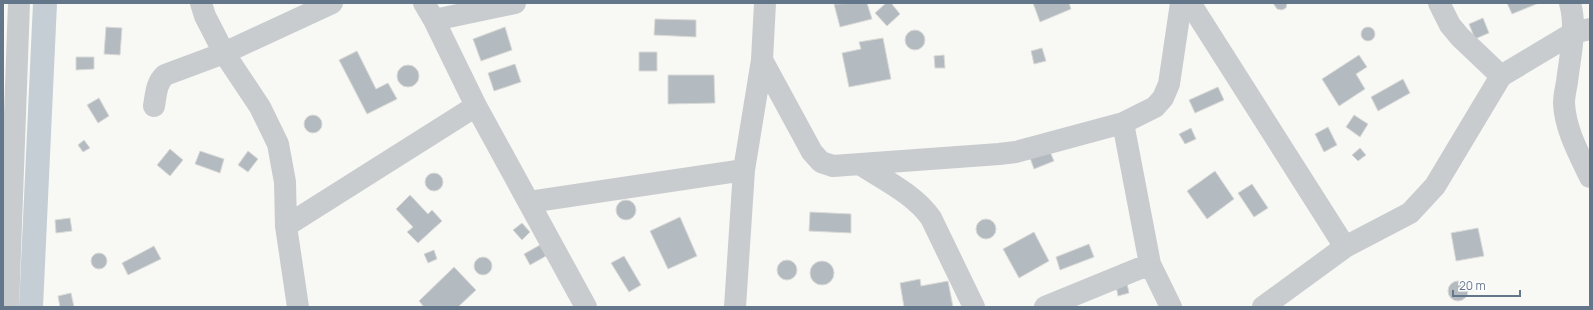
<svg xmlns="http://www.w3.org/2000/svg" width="1593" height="310" font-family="Manrope,sans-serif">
<rect width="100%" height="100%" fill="#f8f8f5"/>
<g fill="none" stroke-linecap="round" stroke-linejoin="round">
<!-- canal -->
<path stroke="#c4ced4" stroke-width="24" d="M31,307l14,-304"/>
</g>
<!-- building -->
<path fill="#b3bac0" stroke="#dadad7" d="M867,3l5,16 -32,8 -6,-23z
M886,3h5l9,11 -13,12 -12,-13z
M1033,3h36l2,6 -31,13z
M1273,3h14l-1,5 -4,2 -5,-1z
M1507,3h32l-27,11z
M1483,18l6,15 -14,6 -6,-15z
M655,19l41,1v17l-42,-2z
M106,27l16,1 -2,27 -16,-1z
M505,27l7,23 -31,11 -8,-22z
M1361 34a7 7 0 1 1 14 0a7 7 0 1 1-14 0Z
M905 40a10 10 0 1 1 20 0a10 10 0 1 1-20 0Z
M883,38l8,41 -42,8 -7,-34 19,-4 -2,-7z
M1042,48l4,13 -12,3 -3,-13z
M357,51l19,38 12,-6 9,16 -30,15 -28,-54z
M639,52h18v19h-18z
M944,55l1,13h-10l-1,-12z
M1359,55l8,12 -11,7 9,15 -26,17 -17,-27z
M76,57h18v12l-18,1z
M515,64l6,18 -27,9 -6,-18z
M397 76a11 11 0 1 1 22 0a11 11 0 1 1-22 0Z
M668,75h46l1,28 -47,1z
M1403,79l7,14 -32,18 -7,-14z
M1218,87l6,13 -29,13 -6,-13z
M99,98l10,18 -11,7 -11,-18z
M304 124a9 9 0 1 1 18 0a9 9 0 1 1-18 0Z
M1354,115l14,9 -8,13 -14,-10z
M1328,127l9,18 -13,7 -9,-18z
M1191,128l5,11 -11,5 -6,-10z
M84,140l6,8 -7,4 -5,-7z
M1048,147l6,14 -20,8 -5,-14z
M1360,148l6,7 -8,6 -6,-6z
M170,149l13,11 -13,16 -13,-11z
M200,151l24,8 -4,14 -25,-9z
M248,151l10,8 -10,13 -10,-7z
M1215,171l19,28 -27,20 -20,-28z
M425 182a9 9 0 1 1 18 0a9 9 0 1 1-18 0Z
M1252,184l16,24 -14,9 -16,-24z
M410,195l18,19 4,-4 10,11 -24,22 -11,-11 6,-5 -17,-18z
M616 210a10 10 0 1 1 20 0a10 10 0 1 1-20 0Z
M810,212l41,2v19l-42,-2z
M680,217l17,39 -29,13 -18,-38z
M70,218l2,13 -16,2 -1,-13z
M976 229a10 10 0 1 1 20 0a10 10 0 1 1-20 0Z
M522,223l8,9 -8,8 -9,-10z
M1478,228l6,28 -28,5 -5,-28z
M1034,232l15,29 -30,17 -16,-29z
M1089,244l5,13 -34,13 -4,-13z
M540,245l6,11 -16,9 -6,-11z
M154,246l7,13 -33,16 -6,-12z
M434,250l3,9 -9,4 -4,-9z
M91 261a8 8 0 1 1 16 0a8 8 0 1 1-16 0Z
M624,256l17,29 -12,7 -18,-29z
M474 266a9 9 0 1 1 18 0a9 9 0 1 1-18 0Z
M777 270a10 10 0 1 1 20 0a10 10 0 1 1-20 0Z
M810 273a12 12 0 1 1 24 0a12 12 0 1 1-24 0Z
M454,267l22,23 -18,17h-34l-5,-6z
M920,279l1,7 27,-5 5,26h-49l-4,-24z
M1448 291a10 10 0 1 1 20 0a10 10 0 1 1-20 0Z
M1127,283l2,10 -11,3 -2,-10z
M71,293l3,14h-14l-2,-11z"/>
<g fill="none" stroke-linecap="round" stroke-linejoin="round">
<!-- street -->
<path stroke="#c8cccf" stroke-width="22" d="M201,3l4,13 19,37 36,54 18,37 7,38 1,44 12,81
M424,3l10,17 42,86 110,201
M1190,3l155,244
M1439,3l11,22 10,12 41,39
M1570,3c7,25 0,53 -3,79 -1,6 -3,14 -3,21 1,26 15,51 26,74
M434,20l81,-17
M762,60l50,92 9,10 12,4 166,-12 17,-2 107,-29
M154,106c2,-11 2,-23 11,-31l59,-22 108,-50
M860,164c24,16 54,30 71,54l43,89
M529,202l215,-32
M286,226l190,-120
M8,307l11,-304
M735,307l9,-137 18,-110 3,-57
M1045,307l105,-43
M1171,307l-21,-43 -27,-141 32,-16 8,-9 6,-14 12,-81
M1263,307l82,-60 65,-34 25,-27 66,-110 72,-43 17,-4"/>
</g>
<!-- border -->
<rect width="1593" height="310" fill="none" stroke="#647689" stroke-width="8"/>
<!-- scale -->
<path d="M1453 290v6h67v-6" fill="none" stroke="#647689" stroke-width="2"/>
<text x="1459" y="290" font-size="12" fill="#647689" stroke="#ffffff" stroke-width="3" paint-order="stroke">20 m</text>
</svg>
